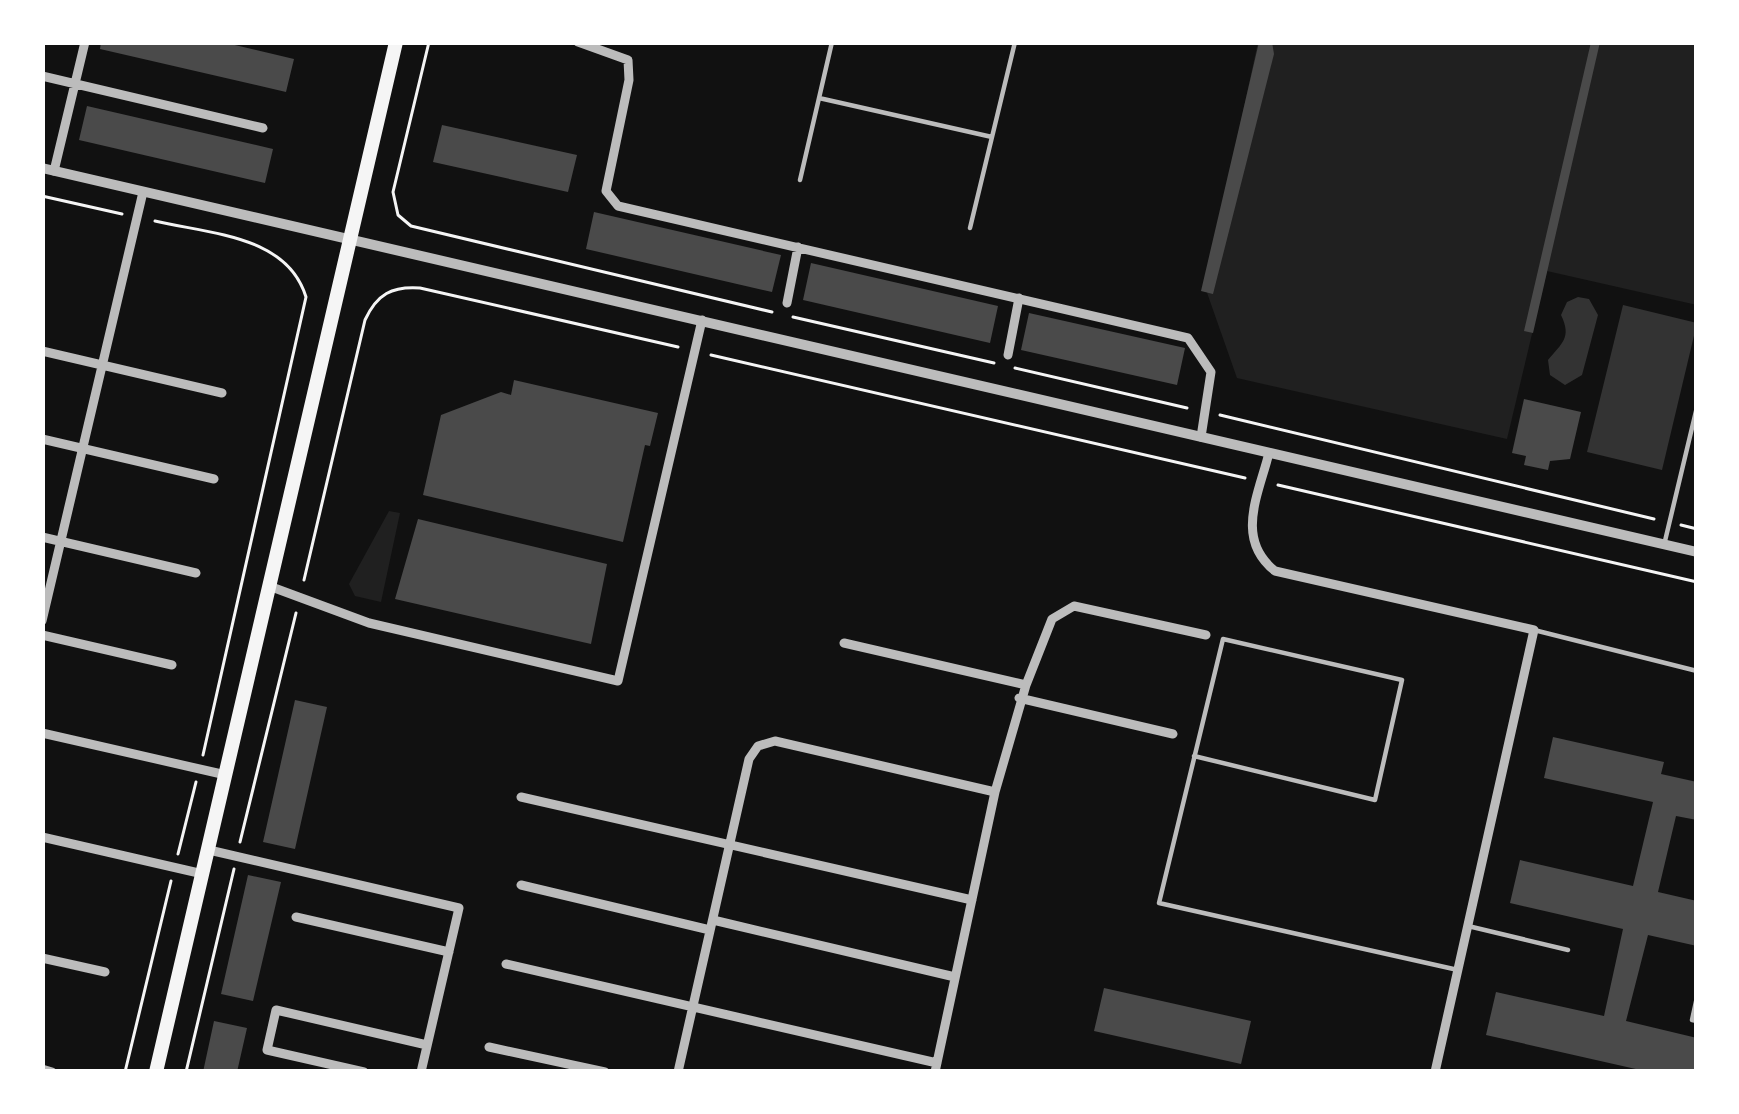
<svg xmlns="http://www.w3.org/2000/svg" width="1739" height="1114" font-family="Signika,sans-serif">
<rect width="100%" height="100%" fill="#111"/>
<!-- green -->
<path fill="#202020" d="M1258,42h439v263l-150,-34 -40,168 -270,-61 -32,-91z
M389,511l11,2 -19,89 -26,-6 -6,-12z"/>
<!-- water -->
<path fill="#333" d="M1578,297l11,2 9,16 -16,60 -17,10 -15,-10 -2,-15c14,-17 24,-22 13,-45l6,-13z
M1623,305l74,18 -35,147 -75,-18z"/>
<!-- building -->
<path fill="#4a4a4a" d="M101,42h121l72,17 -8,33 -186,-43z
M1259,42h13l2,12 -61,240 -12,-3z
M1591,42h9l-67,291 -9,-2z
M87,106l186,43 -8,34 -186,-43z
M442,125l135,30 -9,37 -135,-30z
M594,212l187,43 -9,37 -186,-43z
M811,263l187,43 -8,37 -187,-43z
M1029,313l156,35 -8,37 -156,-35z
M514,380l144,33 -8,33 -5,-1 -22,97 -200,-47 18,-80 60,-23 10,3z
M1524,399l57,13 -11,47 -20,2 -2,9 -24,-5 2,-9 -14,-3z
M418,519l189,45 -16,80 -196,-45z
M295,700l32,7 -32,142 -32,-7z
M1553,737l111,25 -3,12 36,8v38l-21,-4 -18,76 39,9v45l-49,-11 -22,86 71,17v34h-48l-163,-37 10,-43 108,24 19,-87 -113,-26 10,-43 113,26 20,-84 -109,-24z
M248,875l33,7 -28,119 -32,-7z
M1104,988l147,33 -10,43 -147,-33z
M214,1021l33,7 -10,44h-34z"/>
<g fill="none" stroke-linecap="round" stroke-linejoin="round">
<!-- path -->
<path stroke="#f5f5f5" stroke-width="3" d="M429,42l-36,150 5,23 13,11 361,86
M42,196l80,18
M155,221c55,13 132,14 151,76l-103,458
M793,317l201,46
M711,355l534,123
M1015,368l172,40
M1220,415l434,104
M1278,485l419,97
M1681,525l16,4
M304,580l61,-260c12,-26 27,-34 55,-32l258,59
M240,842l56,-229
M178,854l18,-72
M125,1072l46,-191
M186,1072l48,-203"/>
<!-- service -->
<path stroke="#bcbcbc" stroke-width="4.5" d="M819,98l173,39
M800,180l32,-138
M970,228l45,-186
M1665,541l32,-134
M1534,630l163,41
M1194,756l181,44 27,-120 -179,-41 -64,264 299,67
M1468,926l100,24
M1697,997l-5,23 5,1"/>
<!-- minor -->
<path stroke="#bcbcbc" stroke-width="9" d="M578,42l50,18 1,20 -23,111 12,15 570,132 23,34 -10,65
M42,76l221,52
M54,171l31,-129
M787,303l11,-56
M42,351l180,42
M1008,355l11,-57
M42,439l172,40
M1269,453c-11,43 -34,86 6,118l259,59 -99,442
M42,537l154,36
M269,586l100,37 249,58 84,-361
M42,621l101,-429
M42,635l130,30
M1026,685l26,-66 22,-13 132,29
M1019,698l154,36
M42,733l184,42
M521,797l451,103
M42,837l161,37
M209,850l250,58 -38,164
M521,885l189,45
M296,917l153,35
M713,920l242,57
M42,958l63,14
M506,964l431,99
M489,1047l116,25
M42,1069l10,3
M364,1072l-97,-22 9,-40 151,35
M678,1072l71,-313 9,-13 17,-5 220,51 31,-107 -182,-42
M935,1072l60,-280"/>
<!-- tertiary -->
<path stroke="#bcbcbc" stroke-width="10" d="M42,168l1655,384"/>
<!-- primary -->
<path stroke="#f5f5f5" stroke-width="14" d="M156,1072l240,-1030"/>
</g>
<!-- border -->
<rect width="1739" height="1114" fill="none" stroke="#ffffff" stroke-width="90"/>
</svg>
